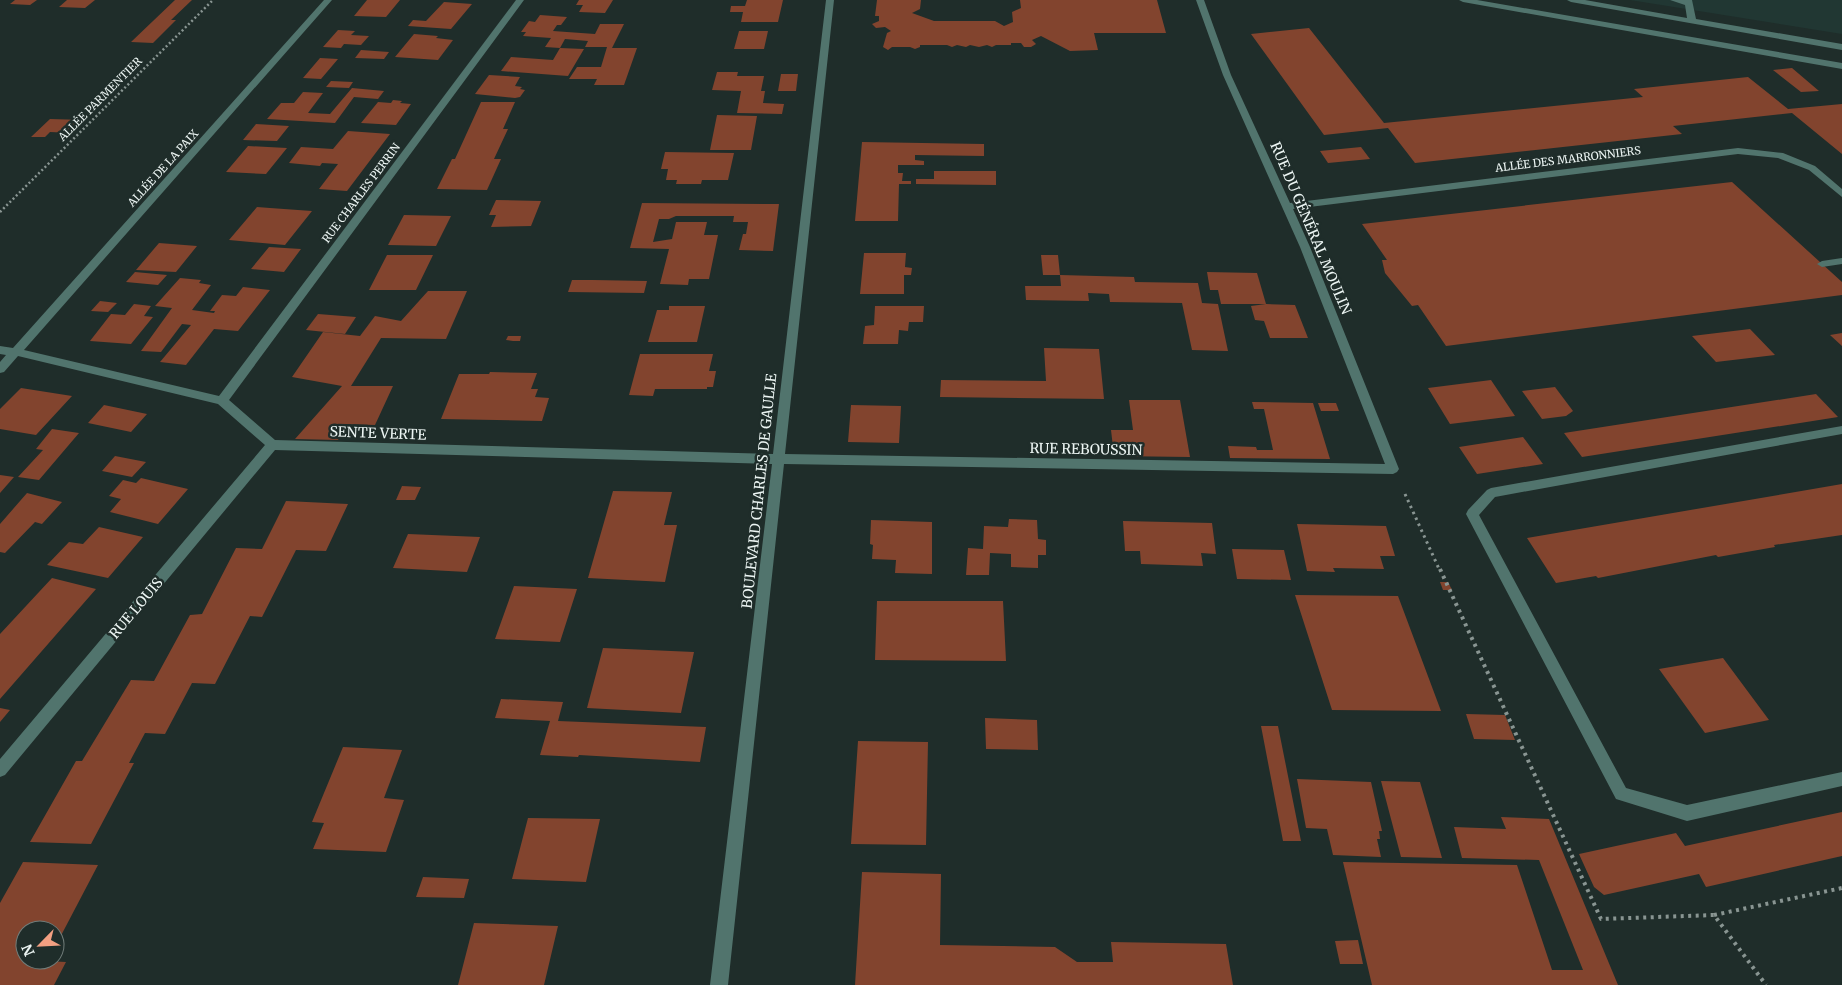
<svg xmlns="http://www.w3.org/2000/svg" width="1842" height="985" font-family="Merriweather,serif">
<rect width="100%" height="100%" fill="#1f2d2a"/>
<!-- built -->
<path fill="#213733" d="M1630,0h212v34z"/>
<!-- building -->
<path fill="#82442e" d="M15,0h22l-7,5 -20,-1z
M67,0h28l-10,8 -26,-1z
M175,0h17l-21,20h5l-23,23 -22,-1z
M367,0h33l-14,17 -32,-1z
M579,0h34l-8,13 -26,-1 4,-7h-7z
M747,0h36l-5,22h-37l2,-10h-13l1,-6h14z
M877,0h44l-1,9 -8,4 22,8h61l9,5 9,-4 -1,-10 9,-4 -1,-8h137l9,33h-72l4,17 -28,1 -29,-15 -9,4 4,4 -5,3h-7l-3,-4h-10v2h-15l-4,2 -5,-2 -8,2 -9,-2 -4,2 -9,-2 -5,2 -5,-2h-27v2l-5,2 -5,-2h-18l-4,3 -5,-3 4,-14 4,-2 -6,-4 -9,1 -4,-4 7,-3v-5h-4z
M444,2l28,2 -21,25 -43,-3 5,-6 13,1z
M540,15l27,2 -6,8h-4l-4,6 42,3 5,-10h24l-12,24h25l-13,37h-30l3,-6h-28l8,-12h24l6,-20h-22l3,-6 -23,-2 -5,9 -15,-1 6,-9 -28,-2 3,-4h-5l8,-11 6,1z
M1309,28l75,95 259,-26 -9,-8 114,-12 40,32 54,-5v50l-50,-41 -119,13 9,8 -267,29 -27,-35 -64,7 -73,-101z
M338,30l17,1 -4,4 18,1 -8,9 -17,-1 -3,4 -18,-1z
M739,31h29l-4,18h-30z
M414,34l24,2 -2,2 17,2 -15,20 -43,-3z
M560,48l24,1 -16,27 -67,-5 10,-14 42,3z
M361,50l28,2 -5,7 -29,-1z
M320,58l18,1 -17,20 -18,-1z
M1792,68l27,23 -18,1 -28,-22z
M717,72h21l-1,4h27l-3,15h4l-2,12 21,1 -2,10 -45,-1 4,-22 -29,-1z
M781,74h17l-2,17h-18z
M489,75l31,2 -5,9 7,1 -2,2 5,1 -5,7 -5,1 -40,-4z
M331,81l22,1 -4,6 -23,-1z
M352,88l32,3 -6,8 -24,-2 -19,26 -68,-4 14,-16h13l9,-11 20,1 -15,20 22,1z
M393,100l9,1 -2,2 11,1 -15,21 -35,-2 17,-21 13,1z
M481,102h34l-12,27h5l-14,30h7l-14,31 -50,-1 15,-30h3z
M717,115l40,1 -6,34h-41z
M50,119l35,1 -13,13 -22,-1 -5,5h-14z
M256,124l33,2 -12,15 -34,-1z
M348,131l42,3 -43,57 -28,-2 19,-25 -16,-1 -2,3 -31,-3 12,-16 32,2z
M862,142l122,2v12l-69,-1v5l9,1v4h-26v8h5l-1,8h9v3h-12l-1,37h-43z
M248,146l39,2 -21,26 -40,-2z
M1361,147l9,12 -42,4 -8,-12z
M665,152l69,1 -6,27h-26l-1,4h-25l1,-4h-11l2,-11h-7z
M934,171h62v14l-80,-1v-5h18z
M1732,182l110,100v13l-396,51 -28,-41 -6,1 -27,-33 -3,-13h5l-25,-36z
M496,200l45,1 -10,25 -40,1 5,-12h-7z
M642,203l137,1 -6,47 -34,-1 4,-16h3l2,-12h-15l1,-6h-58l-7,3h-10l-6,23 19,-3 4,-17h31l-3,13h14l-9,44h-20l-1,6 -28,-1 9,-35 -39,-1z
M257,207l13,1 42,3 -27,34 -56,-5z
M404,215l47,1 -15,30 -48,-1z
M159,243l38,3 -21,26 -40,-2z
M269,247l32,2 -17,23 -33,-3z
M864,253h42l-1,14 7,1 -1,7h-7v19h-44z
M387,255h46l-17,35h-47z
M1041,255h17l2,20h-17z
M135,272l32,3 -9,10 -32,-3z
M1207,272l50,1 9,31h-45l-3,-14h-8z
M1060,275l74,2 1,5 63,1 4,20 16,1 10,47 -36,-1 -10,-47 -72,-1 -1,-8 -21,-1 1,8 -63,-1 -1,-14h36z
M180,278l21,2 -2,3 12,2 -19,25 22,3 1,-2h-5l12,-16 14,1 7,-9 27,3 -32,41 -24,-2 -28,36 -26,-3 31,-37 -9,-1 -21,28 -20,-1 31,-43 -17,-2z
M572,280h21l54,1 -3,12 -76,-1z
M428,291h39l-21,48 -65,-1 -30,48h42l-18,39 -29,-1 -8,16 -43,-1 47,-53 -50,-9 31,-45 37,4 15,-20 26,5z
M100,301l17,2 -9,9 -17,-1z
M134,304l17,2 -7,10 9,1 -22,27 -41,-3 21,-27 14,1z
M1266,304l29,1 13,33h-38l-6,-17 -9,-1 -4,-14z
M669,306h36l-8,36h-49l9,-32h12z
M875,306h49l-1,16h-14l-1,9 -9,-1 -1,14h-35l2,-18 9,-1z
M318,314l38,3 -11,17 -39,-4z
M1750,329l25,26 -59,7 -24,-26z
M1842,333v13l-12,-11z
M508,336h13l-1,5h-7l-7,-1z
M1044,348l55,1 5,50 -164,-2 1,-17 105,1z
M640,354h73l-4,17h7l-3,16h-6v2h-52l-2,7 -24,-1z
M490,372l47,1 -6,16h7l-3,8 14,1 -7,23 -101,-2 18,-45h30z
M1491,380l24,36 -65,8 -22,-36z
M1555,387l18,24 -7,5 -24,3 -20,-28z
M21,388l51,8 -36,39 -36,-6v-20z
M1816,394l22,23 -256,40 -18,-24z
M1129,400h51l10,57 -76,-1 -3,-26h22z
M1252,402l61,1 17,56 -100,-1 -2,-12 28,1 1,3h16l-9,-41h-10z
M1318,403h18l3,8h-18z
M104,405l43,9 -16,18 -43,-9z
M851,405l50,1 -2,37 -51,-1z
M52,429l27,4 -40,47 -21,-3 25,-27 -7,-1z
M1523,437l20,27 -66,10 -18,-27z
M115,456l31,6 -14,15 -30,-6z
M0,475l14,2 -14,16z
M141,478l47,11 -30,35 -48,-12 11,-13 -12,-3 14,-16 13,3z
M1842,484v51l-68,10 1,2 -57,10 -2,-2 -118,23 -2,-2 -40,7 -29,-45z
M402,486l19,1 -6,13h-19z
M613,491l59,1 -8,33h13l-12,57 -77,-4z
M27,493l35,9 -20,22 -7,-2 -30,31 -5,-1v-28z
M286,501l62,3 -22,47 -30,-1 -34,67 -12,-1 -35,68 -23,-1 -27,51 -20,-1 -16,30h5l-43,81 -61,-2 46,-81h6l49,-81 23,1 36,-66 12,-1 34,-66 26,1z
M1009,519l28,1 1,19 8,1v15h-8v13l-27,-1v-13l-21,-1 -1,22h-23l2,-27 15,1 1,-23 24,1z
M871,520l61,2v52l-37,-1 1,-13 -24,-1 1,-14 -3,-1z
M1123,521l89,2 4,31 -15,-1 2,13 -62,-2 -1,-13h-15z
M1297,524l89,2 9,30h-15l4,13 -51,-1 2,4 -28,-1z
M99,527l44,10 -35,41 -61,-13 22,-23 14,2z
M408,534l72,3 -13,35 -74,-4z
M1232,549l52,1 7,30 -54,-1z
M52,578l44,11 -96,110v-65z
M1440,582h8l4,8h-9z
M514,586l63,3 -17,53 -65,-3z
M1295,595l103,1 43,115 -109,-1z
M877,601h126l3,60 -131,-1z
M603,648l91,4 -13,61 -94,-5z
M1723,658l46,62 -64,13 -46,-64z
M501,699l62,3 -5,19 148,6 -6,35 -121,-7 -1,2 -38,-2 10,-34 -55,-3z
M0,708l10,2 -10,12z
M1466,714l39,1 10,25 -41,-1z
M985,718l52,2 1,30 -52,-1z
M1261,726h17l23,115h-18z
M858,741l70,1 -2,103 -75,-1z
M343,747l59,3 -18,48 20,2 -18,52 -73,-3 11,-26 -12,-1z
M1297,779l74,3 11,49h-3l1,8h-3l4,18 -48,-2 -6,-26 -21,-1z
M1381,781l39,1 22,76 -41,-1z
M1842,812v44l-136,31 -7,-13 -95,21 -10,-8 -15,-33 97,-21 9,13z
M1501,817l48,2 69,166h-246l-29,-123 174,3 35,105h31l-44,-110 -77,-2 -8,-31 52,2z
M528,818l72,1 -14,63 -74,-3z
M23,862l75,3 -43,82v-17h-30v30l41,2 -12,23h-54v-82z
M862,872l79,2 -1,71 115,2 22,15h36l-2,-20 115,2 7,41h-378z
M423,877l46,2 -5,19 -48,-1z
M474,923l84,3 -14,59h-86z
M1358,940l5,24h-23l-5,-23z"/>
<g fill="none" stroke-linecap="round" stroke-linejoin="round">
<!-- path-far2 -->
<path stroke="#899592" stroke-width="2.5" stroke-dasharray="2 2.5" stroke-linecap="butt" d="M0,212l213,-212"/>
<!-- path-far1 -->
<path stroke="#899592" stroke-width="3" stroke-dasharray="2.5 4" stroke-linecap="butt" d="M1405,494l35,77"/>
<!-- path -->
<path stroke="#899592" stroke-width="4" stroke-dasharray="3 4.5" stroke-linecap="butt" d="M1440,569l161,350 113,-4 52,70
M1714,915l128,-27"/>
<!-- minor -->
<path fill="#51746d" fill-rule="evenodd" d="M324,0h8l-308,350 195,46 297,-396h8l-295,400 46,40 498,14 53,-454h8l-49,454 600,10 -85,-217 -77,-172 -27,-75h8l27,75 59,128 448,-55 45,5 32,13 27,23v8l-33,-27 -31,-12 -40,-4 -445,55 17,38 89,222 -2,3 -4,2 -609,-10 -56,521h-18l62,-521 -497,-14 -270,325 -5,2v-18l265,-314 -47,-41 -200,-48 -14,16 -4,1v-11l6,-7 -6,-1v-8l13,2z
M1459,0h18l365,63v6l-379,-67z
M1567,0h18l102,18 -2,-13 -15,-5h22l4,19 146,25v6l-271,-48z
M1842,258v6l-20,3 -5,-3 5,-3z
M1842,426v8l-347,63 -16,18 147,273 61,17 155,-33v14l-155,35 -71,-22 -150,-285 2,-4 19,-20 4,-2z"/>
</g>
<g text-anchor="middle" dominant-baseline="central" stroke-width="5" stroke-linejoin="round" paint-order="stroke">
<!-- far-street labels -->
<g font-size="11" fill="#ecf5f3" stroke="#1f2d2a">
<text transform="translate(100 99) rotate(-45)">ALLÉE PARMENTIER</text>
<text transform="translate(1568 159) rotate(-7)">ALLÉE DES MARRONNIERS</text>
<text transform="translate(163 168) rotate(-48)">ALLÉE DE LA PAIX</text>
<text transform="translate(361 193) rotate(-53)">RUE CHARLES PERRIN</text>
</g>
<!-- street labels -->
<g font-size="14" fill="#ecf5f3" stroke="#1f2d2a">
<text transform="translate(1311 228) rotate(67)">RUE DU GÉNÉRAL MOULIN</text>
<text transform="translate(378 433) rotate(2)">SENTE VERTE</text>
<text transform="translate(1086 449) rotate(1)">RUE REBOUSSIN</text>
<text transform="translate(759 491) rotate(-84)">BOULEVARD CHARLES DE GAULLE</text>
<text transform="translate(136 608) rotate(-50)">RUE LOUIS</text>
</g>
</g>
<!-- north arrow -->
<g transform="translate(40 945) rotate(246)"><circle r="24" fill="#1f2d2a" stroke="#717d7a"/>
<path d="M0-4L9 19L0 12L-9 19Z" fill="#f3a082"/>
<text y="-8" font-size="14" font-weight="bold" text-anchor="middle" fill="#ecf5f3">N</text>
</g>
</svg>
